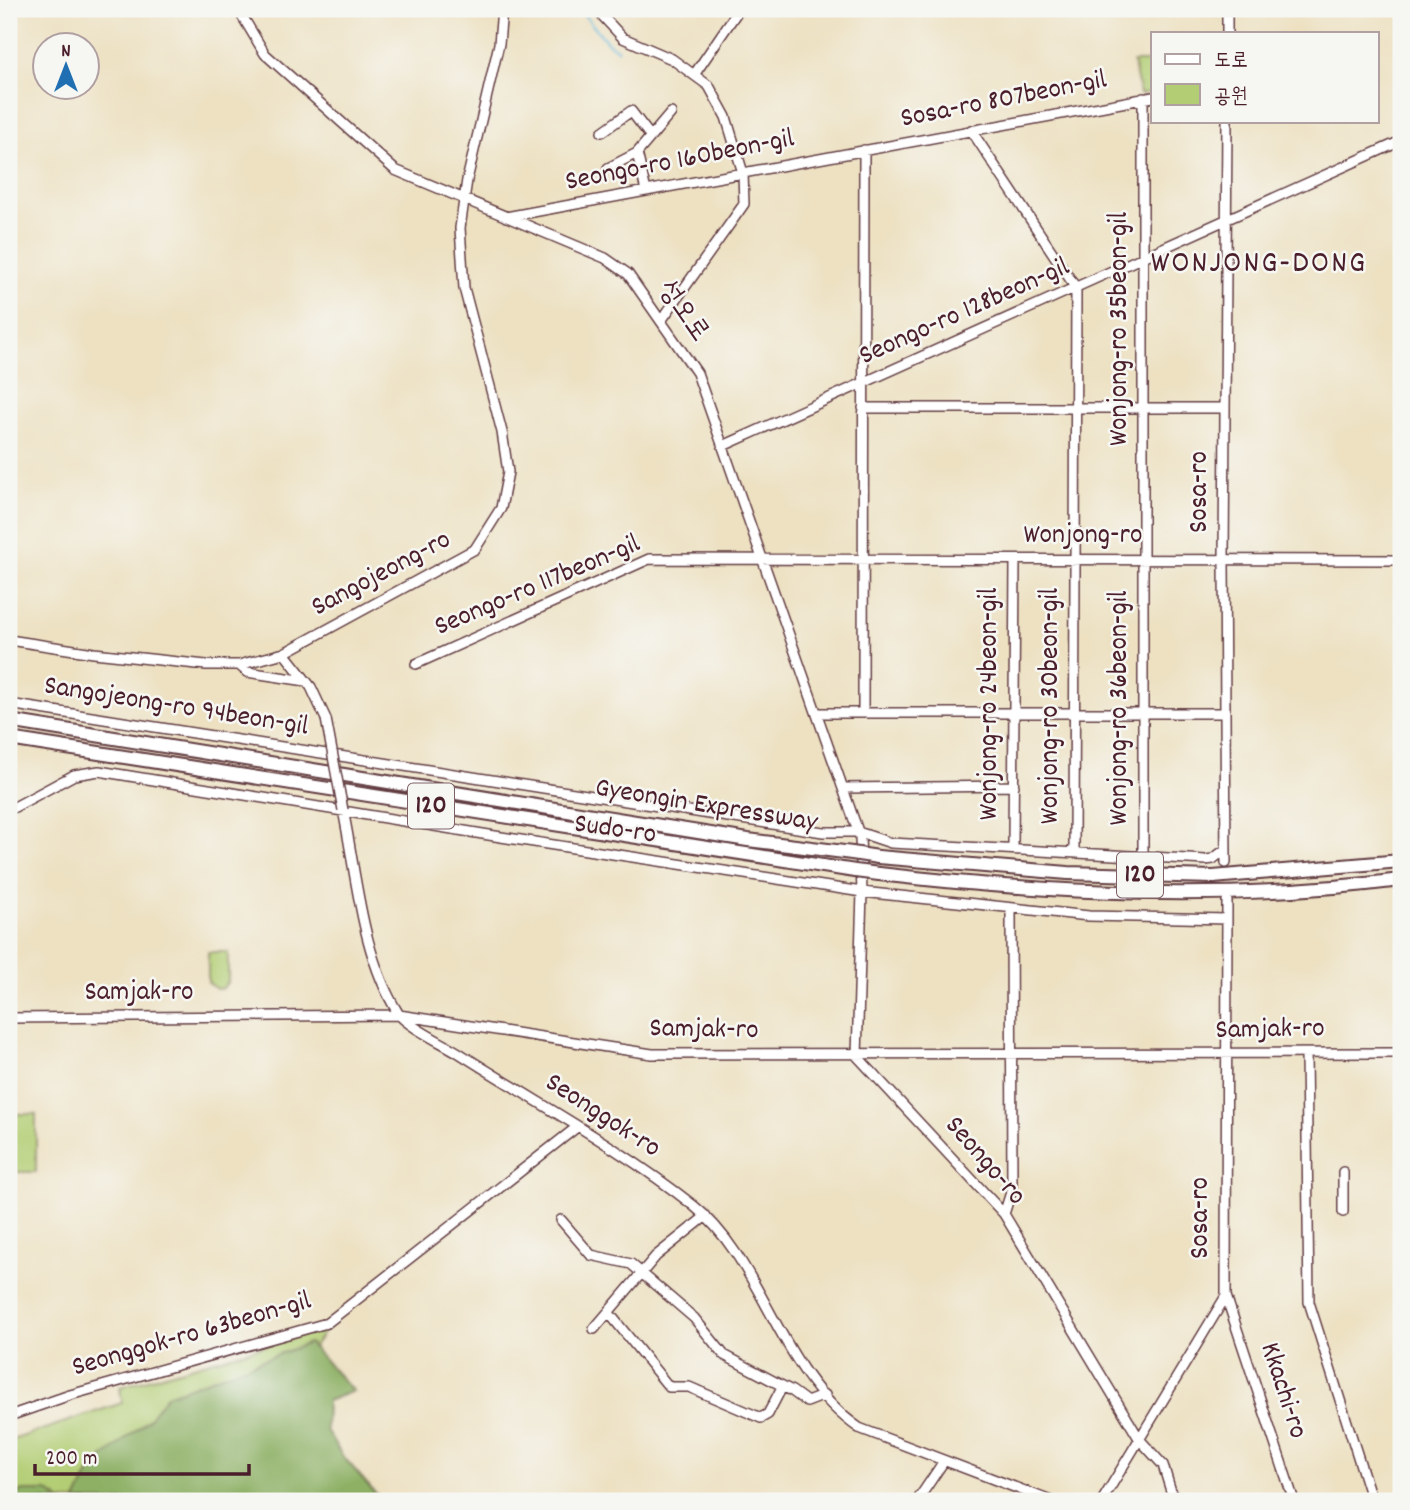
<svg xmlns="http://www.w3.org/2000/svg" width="1410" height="1510" font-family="Dekko,'Poor Story',sans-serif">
<rect width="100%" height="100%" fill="#f6f6f2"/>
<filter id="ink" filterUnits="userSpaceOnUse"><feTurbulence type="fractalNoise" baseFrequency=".0143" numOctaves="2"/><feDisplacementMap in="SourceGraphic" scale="14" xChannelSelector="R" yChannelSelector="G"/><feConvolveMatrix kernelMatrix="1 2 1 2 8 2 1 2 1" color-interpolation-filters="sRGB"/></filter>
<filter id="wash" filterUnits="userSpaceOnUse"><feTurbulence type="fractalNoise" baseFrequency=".00686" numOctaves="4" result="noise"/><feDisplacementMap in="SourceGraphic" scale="28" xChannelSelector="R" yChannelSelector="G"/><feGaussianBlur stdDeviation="1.57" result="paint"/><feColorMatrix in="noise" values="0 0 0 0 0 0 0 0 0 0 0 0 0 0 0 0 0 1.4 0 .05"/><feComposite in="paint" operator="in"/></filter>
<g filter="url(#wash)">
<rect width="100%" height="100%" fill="#ede1c2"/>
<!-- green -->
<path fill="#b2cd73" stroke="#7e764f" stroke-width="2" d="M1133,62h20v30l-13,2z
M208,952h20v29l-5,7 -7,1 -8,-7z
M9,1114h27v58h-27z
M326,1328l-37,57 -193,116h-87v-60l113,-38 -2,-16z"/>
<!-- forest -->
<path fill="#8db065" stroke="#6c6848" stroke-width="2" d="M309,1343l44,48 -26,10 -1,29 15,24 41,47h-306l16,-34 56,-47 19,-25z
M23,1491h24l15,10h-53v-6z"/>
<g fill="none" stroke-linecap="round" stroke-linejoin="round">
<!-- stream -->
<path stroke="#62b9df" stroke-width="2" d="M579,9l29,34 10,7"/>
</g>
</g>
<g filter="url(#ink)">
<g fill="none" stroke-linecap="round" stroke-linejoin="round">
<!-- minor casing -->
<g stroke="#623c42" stroke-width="12">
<path id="minor" d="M238,9l27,45 130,116 210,88 23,16 69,99 163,464 2,55 -5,164 147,158 136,226 23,25 11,36
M596,9l27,29 49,21 37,27 17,31 17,56 1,31 -83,117
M753,9h1
M1227,33v-24
M694,75l45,-66
M1143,98v758
M971,130l105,158 -2,564
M602,132l29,-21 20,26
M608,168l29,-15
M646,191l-9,-38 34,-40
M506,217l647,-120
M863,408h362
M723,446l678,-305
M9,640l85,13 112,12h33l45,-12 191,-104 26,-41 7,-36 -6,-40 -38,-144 -4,-60 7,-48 32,-136 3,-35
M284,653l27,34 15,32
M416,664l233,-105 752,1
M239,665l8,7 59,9
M9,704l814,128h35
M818,713h407
M863,713l1,-563
M844,788l170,-2
M9,810l65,-35 25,-4 402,66 361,55 227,24 138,3
M343,810c14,67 18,143 55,203 7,12 47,31 61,40 78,50 162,95 235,153 70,56 84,166 165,222l192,73
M858,832l33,11 315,17 7,-1 13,-10
M1013,848l2,-288
M1226,863l-2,-303 3,-439
M9,1018l390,-3 253,39 749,-1
M1306,1054l3,248 63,199
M1343,1172v40
M1004,1214l8,-25 -1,-280
M561,1220l30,35 40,9 63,54 30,37 68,36 15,11 18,-7
M1226,1296l68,205
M609,1313l60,74h20l72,31 7,-4 14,-27
M594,1329l62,-73 50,-40
M9,1416l61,-21 257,-72 250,-196
M917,1501l27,-40
M1102,1501l124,-205 1,-395"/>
</g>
<!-- highway casing -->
<g stroke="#623c42" stroke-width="16">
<path id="highway" d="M9,721l739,119 104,13
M9,739l846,132
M878,857l190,16 145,4 188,-16
M879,874c174,20 348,28 522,6"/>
</g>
<!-- minor -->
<use href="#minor" stroke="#fff" stroke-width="9"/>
<!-- highway -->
<use href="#highway" stroke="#fff" stroke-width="12"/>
<!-- minor-bridge casing -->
<g stroke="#623c42" stroke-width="12" stroke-linecap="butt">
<path id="minor-bridge" d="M326,719l17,91"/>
</g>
<!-- highway-bridge casing -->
<g stroke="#623c42" stroke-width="16" stroke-linecap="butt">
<path id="highway-bridge" d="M852,853l26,4
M855,871l24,3"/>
</g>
<!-- minor-bridge -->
<use href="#minor-bridge" stroke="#fff" stroke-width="9"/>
<!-- highway-bridge -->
<use href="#highway-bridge" stroke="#fff" stroke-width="12"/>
</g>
</g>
<g text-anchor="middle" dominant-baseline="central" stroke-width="5" stroke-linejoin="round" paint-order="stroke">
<!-- shield labels -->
<g fill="#f6f6f2" stroke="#7e6067" stroke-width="2">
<rect x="408" y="783.5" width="46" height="45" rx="5"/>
<rect x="1117" y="852.5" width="46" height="45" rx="5"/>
</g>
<g font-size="26" font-weight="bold" fill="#4a1f2b">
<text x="431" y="806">120</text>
<text x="1140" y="875">120</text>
</g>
<!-- street labels -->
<g font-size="28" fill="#4a1f2b" stroke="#f6f6f2">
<text transform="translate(1004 101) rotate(-11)">Sosa-ro 807beon-gil</text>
<text transform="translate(680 162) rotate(-11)">Seongo-ro 160beon-gil</text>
<text transform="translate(682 312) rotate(55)">성오로</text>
<text transform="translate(965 313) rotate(-24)">Seongo-ro 128beon-gil</text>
<text transform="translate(1121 329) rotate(-90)">Wonjong-ro 35beon-gil</text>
<text transform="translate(1201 492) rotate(-90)">Sosa-ro</text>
<text x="1083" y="537">Wonjong-ro</text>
<text transform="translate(382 575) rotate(-28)">Sangojeong-ro</text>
<text transform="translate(538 587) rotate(-23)">Seongo-ro 117beon-gil</text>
<text transform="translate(991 704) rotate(-90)">Wonjong-ro 24beon-gil</text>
<text transform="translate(1052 706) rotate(-90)">Wonjong-ro 30beon-gil</text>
<text transform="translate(176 708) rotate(9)">Sangojeong-ro 94beon-gil</text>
<text transform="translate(1121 708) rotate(-90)">Wonjong-ro 36beon-gil</text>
<text transform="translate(706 807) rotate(9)">Gyeongin Expressway</text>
<text transform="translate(615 831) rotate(8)">Sudo-ro</text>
<text x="139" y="994">Samjak-ro</text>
<text transform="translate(704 1031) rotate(1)">Samjak-ro</text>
<text transform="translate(1270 1031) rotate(-1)">Samjak-ro</text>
<text transform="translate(602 1117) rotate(33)">Seonggok-ro</text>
<text transform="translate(984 1162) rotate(49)">Seongo-ro</text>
<text transform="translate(1202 1218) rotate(-90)">Sosa-ro</text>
<text transform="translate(192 1336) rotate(-16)">Seonggok-ro 63beon-gil</text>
<text transform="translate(1282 1391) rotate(72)">Kkachi-ro</text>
</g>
<!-- quarter labels -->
<g font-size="32" letter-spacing="2" fill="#4a1f2b" stroke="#f6f6f2">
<text x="1259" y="265">WONJONG-DONG</text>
</g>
</g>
<!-- margin -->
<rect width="1410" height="1510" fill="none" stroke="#f6f6f2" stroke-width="35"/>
<!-- legend -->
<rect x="1151" y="32" width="228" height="91" fill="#f6f6f2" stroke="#b1a0a2" stroke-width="2"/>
<rect x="1165" y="54" width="35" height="10" fill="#ffffff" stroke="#b1a0a2" stroke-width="2"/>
<text x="1214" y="66" font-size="21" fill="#4a1f2b">도로</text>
<rect x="1165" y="84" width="35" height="21" fill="#b2cd73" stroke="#b1a0a2" stroke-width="2"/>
<text x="1214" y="102" font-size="21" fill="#4a1f2b">공원</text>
<!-- north arrow -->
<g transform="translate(66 66)"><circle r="33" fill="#f6f6f2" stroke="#b1a0a2" stroke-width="2"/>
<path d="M0-5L12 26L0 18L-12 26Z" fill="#1f6fb2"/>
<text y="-10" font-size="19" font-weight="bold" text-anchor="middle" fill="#4a1f2b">N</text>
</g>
<!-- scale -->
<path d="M35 1464v10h214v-10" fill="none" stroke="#4a1f2b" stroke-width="3.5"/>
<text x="46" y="1464" font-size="21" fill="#4a1f2b" stroke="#f6f6f2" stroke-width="5" paint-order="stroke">200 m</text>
</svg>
